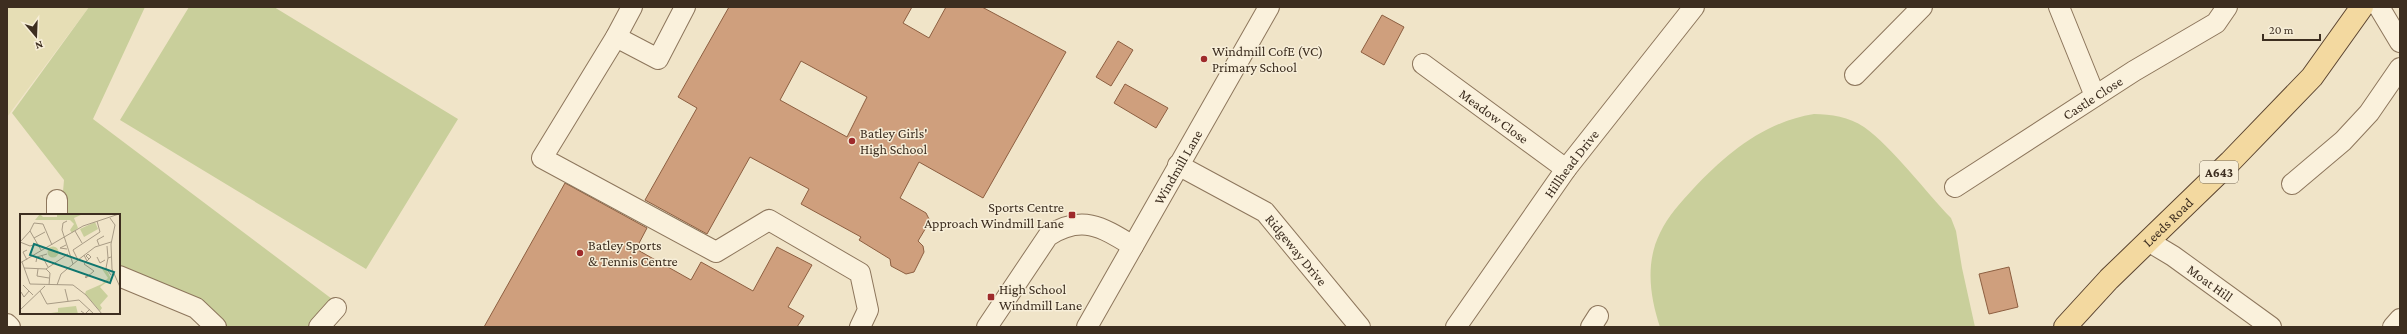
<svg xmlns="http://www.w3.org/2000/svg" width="2407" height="334" font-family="'Crimson Pro',serif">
<rect width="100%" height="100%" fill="#f0e4c8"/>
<!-- farmland -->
<path fill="#e6deb5" d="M7,7h82l-82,110z"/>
<!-- green -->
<path fill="#c9cf9b" d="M89,7h56l-52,112 243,183 -22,25h-92l-103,-57v-55h-58l3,-35 -52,-67z
M189,7h85l184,112 -92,150 -246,-149z
M1814,114c17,0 35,3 50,13 28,20 62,65 87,91l5,13 6,37 13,59h-315c-10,-30 -15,-64 0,-94 8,-17 21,-31 33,-44 33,-35 71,-67 121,-75z"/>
<!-- building -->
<path fill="#cf9f7d" stroke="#8d5f41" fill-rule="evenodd" d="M729,7h183l-9,16 26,15 17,-31h36l84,45 -83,146 -64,-36 -19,36 26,15 4,8 -12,20 5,5 1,6 -10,20 -8,2 -15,-8 -1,-7 -31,-19 2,-3 -60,-33 8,-15 -59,-32 -43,77 -62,-34 52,-92 -19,-11zM801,61l66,36 -20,40 -67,-37z
M1382,15l22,12 -20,38 -23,-13z
M1118,41l15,9 -22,36 -15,-9z
M1125,84l43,24 -12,20 -42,-25z
M565,183l82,45 -11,21 55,31 10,-18 52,29 24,-44 35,18 -24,42 16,9 -7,11h-313z
M2009,267l9,40 -29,7 -10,-40z"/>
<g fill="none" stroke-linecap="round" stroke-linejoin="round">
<!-- minor casing -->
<g stroke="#8d765c" stroke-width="22">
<g id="minor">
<path d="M632,7l-16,30 -74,121 174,94 53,-32 91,53 8,37 -8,17"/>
<path d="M2059,7l36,89"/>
<path d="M2379,7l21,35"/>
<path d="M616,37l42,22 27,-52"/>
<path id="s1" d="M1423,64l143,105"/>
<path d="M1855,75l67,-68"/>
<path id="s2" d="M1178,165l87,47 95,115"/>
<path d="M2292,184l51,-43 26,-28 31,-45"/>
<path id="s3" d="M1955,187l179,-116 82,-48 11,-16"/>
<path d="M57,200v15"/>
<path id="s4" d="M2148,241l25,15 98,71"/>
<path d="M119,276l77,32 20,19"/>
<path d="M7,324l3,3"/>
<path d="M319,327l17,-19"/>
<path d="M987,327l61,-91c34,-22 54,-9 85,10"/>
<path id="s5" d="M1087,327l182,-320"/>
<path id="s6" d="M1456,327l110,-158 128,-162"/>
<path d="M1591,327l7,-11"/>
<path d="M2393,327l7,-8"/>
</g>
</g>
<!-- major casing -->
<g stroke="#5b4430" stroke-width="24">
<g id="major">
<path id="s7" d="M2065,327l44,-48 121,-117 82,-85 50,-70"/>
</g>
</g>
<!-- minor -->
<use href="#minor" stroke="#faf1dc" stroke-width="20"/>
<!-- major -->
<use href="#major" stroke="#f3d9a0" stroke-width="22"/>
</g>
<!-- markers -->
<g fill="#9e2a2b" stroke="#f7eed8" stroke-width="1.5">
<circle cx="1204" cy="59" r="4"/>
<circle cx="852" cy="141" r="4"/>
<rect x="1068" y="211" width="8" height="8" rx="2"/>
<circle cx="580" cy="253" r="4"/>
<rect x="987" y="293" width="8" height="8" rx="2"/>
</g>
<g text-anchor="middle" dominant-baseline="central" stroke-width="3" stroke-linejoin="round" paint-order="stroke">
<!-- shield labels -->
<rect fill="#f7eed8" stroke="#756857" stroke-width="1" x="2200" y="161" width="38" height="22" rx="3"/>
<g font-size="13" font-weight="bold" fill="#3d2e20">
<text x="2219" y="172">A643</text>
</g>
<!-- poi labels -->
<g font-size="14" fill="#3d2e20" stroke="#f7eed8" text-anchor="start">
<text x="1212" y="51">Windmill CofE (VC)<tspan x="1212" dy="16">Primary School</tspan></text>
<text x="860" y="133">Batley Girls'<tspan x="860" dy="16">High School</tspan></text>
<text x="1064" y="207" text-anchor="end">Sports Centre<tspan x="1064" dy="16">Approach Windmill Lane</tspan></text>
<text x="588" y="245">Batley Sports<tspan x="588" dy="16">&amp; Tennis Centre</tspan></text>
<text x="999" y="289">High School<tspan x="999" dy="16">Windmill Lane</tspan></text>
</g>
<!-- street labels -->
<g font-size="14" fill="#3d2e20" stroke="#f7eed8">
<text stroke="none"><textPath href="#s3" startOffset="164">Castle Close</textPath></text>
<text stroke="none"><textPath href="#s1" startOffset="88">Meadow Close</textPath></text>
<text stroke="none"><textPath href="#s6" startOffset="200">Hillhead Drive</textPath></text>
<text stroke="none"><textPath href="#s5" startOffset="184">Windmill Lane</textPath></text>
<text stroke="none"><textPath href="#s7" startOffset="147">Leeds Road</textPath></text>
<text stroke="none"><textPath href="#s2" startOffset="148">Ridgeway Drive</textPath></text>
<text stroke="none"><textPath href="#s4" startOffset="75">Moat Hill</textPath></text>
</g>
</g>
<!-- overview -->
<g transform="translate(20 214)">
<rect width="100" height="100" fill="#f0e4c8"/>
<path d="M20,0l3,3h14v-3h26l-9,4 4,10 -6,5 -2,-3 4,-6 -4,-4h-35zM75,8l3,7 -14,8 -4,-8zM27.5 38a5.5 5.5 0 1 1 11 0a5.5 5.5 0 1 1-11 0ZM86,54l5,11 -11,8 8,9 -8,9 2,3 -2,3 -15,-17 1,-3 16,-7 6,-6 -6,-9zM56,92l2,8h-34l14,-2v-4z" fill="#c9cf9b"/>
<path fill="none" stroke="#a89b85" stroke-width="1" d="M90,4l5,7 -4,19 1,25 8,18M47,7l-4,2 -1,7 11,34M55,17l7,12M14,24l11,-6M1,27l9,-10M0,28l10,4 7,-2M46,31l-6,3 7,1M79,31l-2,-5 7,-4M87,32l1,12M21,36l-11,-19 4,-8 9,1 9,21M64,41l3,6 4,-4 -3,-3 -2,2 3,3M22,42l6,11M77,43l3,6 5,-3M7,46l-4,-8 4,-2M58,46l-5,-10 27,-18 -3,-11M67,47l-3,3 10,7 -8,7 -1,-1 5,-2M2,48l8,22 43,1 13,10 16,19M16,48l1,-5 10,-3M0,49l63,-37 36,-12M4,54l22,1 22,-15M18,55l-1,7 12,2M26,55l4,4 -1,12M91,61l-5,-7 2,-10 3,-1M3,71l10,10M37,71l4,-11 17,-14 17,-13 16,-5M45,75l3,12M20,77l7,13 32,-4 15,14M1,78l3,5 5,-6M0,96l25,-24M61,97l4,3 5,-5"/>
<path fill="#0f766e" fill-opacity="0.15" stroke="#0f766e" stroke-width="2" d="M14,30l80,28 -4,11 -80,-28z"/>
<rect width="100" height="100" fill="none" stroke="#3d2e20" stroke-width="2"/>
</g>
<!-- border -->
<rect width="2407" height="334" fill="none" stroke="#3d2e20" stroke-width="16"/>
<!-- north arrow -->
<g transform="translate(36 36) rotate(161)" stroke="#f7eed8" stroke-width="3" paint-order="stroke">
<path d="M0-3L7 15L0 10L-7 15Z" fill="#3d2e20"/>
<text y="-6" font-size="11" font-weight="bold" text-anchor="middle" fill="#3d2e20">N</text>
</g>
<!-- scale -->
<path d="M2263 34v6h57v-6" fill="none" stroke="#3d2e20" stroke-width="2"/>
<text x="2269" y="34" font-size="12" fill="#3d2e20" stroke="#f7eed8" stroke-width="3" paint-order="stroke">20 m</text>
</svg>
